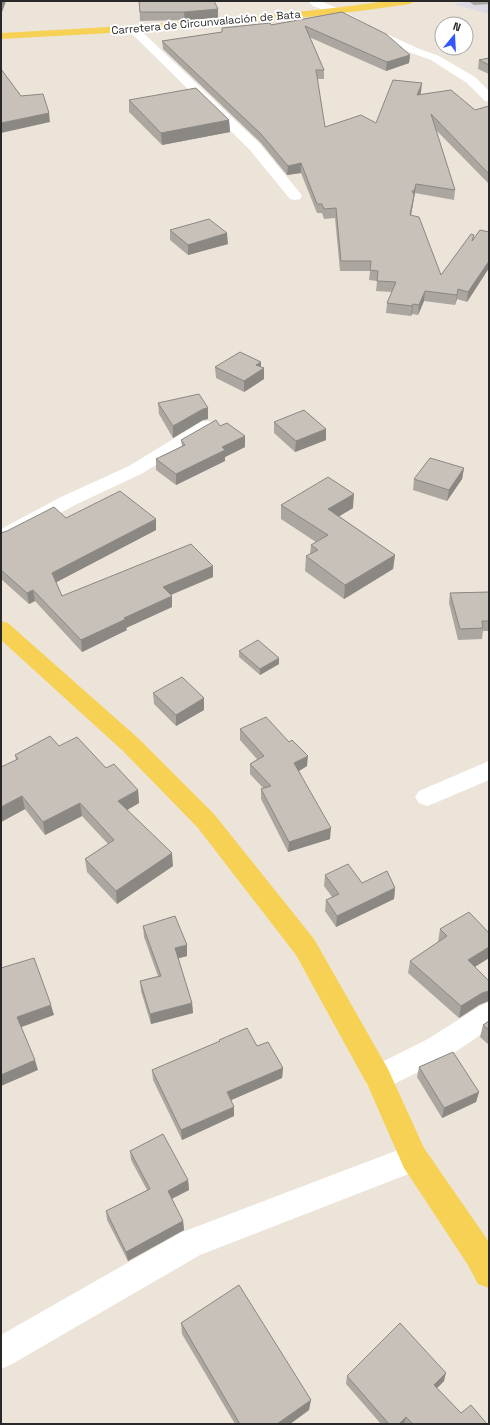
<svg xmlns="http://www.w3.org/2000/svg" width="490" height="1425" font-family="'Space Grotesk',sans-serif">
<rect width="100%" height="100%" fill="#ece4d9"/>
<!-- industrial -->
<path fill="#dddae3" d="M471,1h18v13l-36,-10z"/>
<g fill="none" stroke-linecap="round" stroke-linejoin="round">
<!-- minor -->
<path fill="#fff" fill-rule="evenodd" d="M308,1h12l20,8 32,18 45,21 22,8 36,21 14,14v11l-4,-1 -18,-18 -36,-23 -22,-8 -45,-21 -32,-18 -19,-7z
M132,25l4,1 124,118 40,49 2,3 -2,3 -5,1 -5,-1 -40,-49 -122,-120 -2,-2 2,-2z
M207,421l6,1 3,4 -3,4 -72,44 -66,31 -67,36 -7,2v-14l60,-32 68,-31 72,-44z
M489,761v19l-54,23 -8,3 -8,-3 -4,-6 4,-6z
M489,1002v27l-41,28 -60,30 -10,4 -10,-4 -4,-9 4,-9 60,-30 52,-33z
M414,1144l10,4 4,10 -4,10 -224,87 -188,109 -11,5v-34l179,-102z"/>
<!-- major -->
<path fill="#f6d154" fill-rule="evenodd" d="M387,1h28l-5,3c-136,20 -272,28 -409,35v-6c129,-7 258,-14 386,-32z
M1,621l7,2 131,116 75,75 100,125 74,130 36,79 65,94v46l-11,-4 -10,-19 -64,-97 -36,-82 -72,-131 -98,-127 -75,-77 -122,-111z"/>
</g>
<!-- wall -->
<path fill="#aba69f" d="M139,1l79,17 -33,2 -45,1z
M468,1h21v3l-15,1z
M342,12l68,43 -1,8 -23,8 -77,-34 15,33v9h-7l8,48 51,-4 45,-31 -1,3 55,15 14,-4v78l-54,-55 20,61 -1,10 -39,-7 -4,22 30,60 33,-40 -1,4 16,-7v36l-22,34 -10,-3 -2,6 -31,-4 -6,14 -6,-1 -1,2 -25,-3 1,-10 5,-11 -16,-1 1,-10 -8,-1 1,-9h-30l-5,-53 -11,1 -2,-6h-5l-16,-40 -14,2 -26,-32 -98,-94 -1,-8 109,-16z
M489,58v16l-11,-5 1,-9z
M129,100l100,20 1,12 -68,13 -33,-33z
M170,230l58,14 -40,11 -18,-15z
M215,367h46l3,12 -20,13 -28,-14z
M158,403l50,16 -5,1 -30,18 -14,-24z
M274,422l52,7v11l-31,12 -21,-19z
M220,426l25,21 -20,10v4l-49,24 -20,-15v-11l26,-13 -1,-6z
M464,468l-2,11 -15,22 -34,-11 1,-11z
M281,505l72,3 -14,8 56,39 -2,14 -49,30 -39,-28 1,-15 4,-2 1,-9 5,-3 -35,-23z
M66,518l90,12 -100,52 6,14 151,-30v11l-42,18 1,12 -46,21 1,2 -45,22 -47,-51 -6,3 -28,-25v-46z
M489,592v39h-6l-1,8 -24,1 -9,-37 1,-10z
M239,651l40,13 -19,11 -21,-18z
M153,693l51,17 -28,16 -22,-22z
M240,729l67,37 -8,5 31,68 -42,13 -27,-53v-10l2,-1 -13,-14v-10l7,-5 -17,-19z
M59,746l47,22 32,22 1,13 -12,7 46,56 -56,38 -30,-32 -2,-13 23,-15 -26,-28 -37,19 -20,-26 -24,13 15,-62 -1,-5z
M325,875l37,8 33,5 -1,11 -58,28 -11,-16 1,-11 6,-3 -8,-11z
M143,926l44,30 -9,2 14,45 1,10 -42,11 -10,-33 -1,-10 18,-5 -14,-39z
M440,929l49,29 -14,9 4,38 -20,13 -51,-45 2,-12 28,-19z
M489,1021v24l-9,-8 3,-12z
M219,1040l38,6 26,22 -1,10 -51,22 3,7v9l-52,24 -29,-60 -1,-10 67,-28z
M419,1067l60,25 -3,10 -34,16 -25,-41z
M130,1151l58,29 1,10 -17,9 11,22 1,9 -56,31 -21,-41 -1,-9 41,-21 -16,-30z
M181,1323l128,87 -19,14h-55l-53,-90z
M347,1376l97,5 -7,7 24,25 26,11h-106l-35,-40z"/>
<!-- shaded-wall -->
<path fill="#8b8782" d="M1,1h5l-5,14z
M218,9v9l-33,2 -1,-8z
M410,55l-1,8 -23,8 1,-9z
M422,83l-1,9 -4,12v-9z
M49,113l1,9 -49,11v-10z
M229,120l1,12 -68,13 -1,-12z
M301,163v10l-14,2 1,-9z
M416,184l-1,9 -2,8 1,-10z
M414,195l-1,9 -4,21 1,-10z
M227,233l1,11 -40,11v-10z
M489,261v7l-22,34 1,-10z
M458,289l-1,10 -2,6 2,-10z
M425,291l-1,10 -6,14 1,-10z
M413,304l-1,10 -1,2 1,-10z
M261,362v8l3,-2v11l-20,13v-11l12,-16z
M208,408v11l-5,1 -30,18v-12l30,-17z
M326,429v11l-31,12 1,-11z
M245,436v11l-20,10v4l-49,24v-11l46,-27z
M464,468l-2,11 -15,22 2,-11z
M354,494l-1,14 -25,15v-14z
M156,519v11l-103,54 -1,-11z
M395,555l-2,14 -49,30 1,-14z
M213,566v11l-50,21v-11z
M33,590l2,11 -6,3 -2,-11z
M172,596v11l-46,21 1,2 -45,22 -1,-12 43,-22z
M279,658v6l-19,11v-6z
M204,698v12l-28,16v-11z
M308,756l-1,10 -13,8v-11z
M138,790l1,13 -19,11 -2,-13z
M22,796l3,13 -24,13v-15z
M80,803l2,13 -37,19 -2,-13z
M331,828l-1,11 -42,13 1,-10z
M172,853l1,13 -56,38 -1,-13z
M395,888l-1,11 -58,28 1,-11z
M187,945v11l-11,3 -1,-11z
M489,947v11l-23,14 2,-12z
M489,991v10l-10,4 -20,13 2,-12 21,-13z
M192,1003l1,10 -42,11 -1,-10z
M51,1005l3,10 -35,13 -2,-11z
M35,1060l3,10 -37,16v-11z
M283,1068l-1,10 -55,24v-10z
M479,1092l-3,10 -34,16 2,-10z
M234,1107v9l-52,24 -1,-10z
M188,1180l1,10 -20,10 -1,-9z
M183,1221l1,9 -56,31 -2,-9z
M446,1373l-2,8 -12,12 2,-8z
M311,1400l-2,10 -19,14h-13z
M406,1417l-2,7h-5z"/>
<!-- building -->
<path fill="#c7c1b9" stroke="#8b8782" d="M139,1h75l4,8 -34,3h-44z
M342,12l44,22 24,21 -23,7 -82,-36 19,44h-8l9,57 36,-12 15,8 17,-43 29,3 -5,12 34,-5 24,20 14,-4v68l-58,-60 24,76 -39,-6 -2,7h-2l2,4 -4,20 9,2 22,58 30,-41 3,1 -2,6 8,-11 9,2v29l-21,31 -10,-3 -1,6 -32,-4 -6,14 -6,-1 -1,2 -25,-3 9,-21 -19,-1 1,-10 -8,-1 1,-9h-30l-5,-53 -12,1 -2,-5h-5l-16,-41 -13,3 -27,-32 -99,-93 60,-9v-4l48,-5 1,2z
M489,58v7l-10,-5z
M1,69l20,27 22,-2 6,19 -48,10z
M196,88l33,32 -68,13 -32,-33z
M209,219l18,14 -39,12 -18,-15z
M240,352l21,10 -5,3 8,3 -20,13 -29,-14z
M199,394l9,14 -5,1 -30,17 -15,-23z
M304,410l22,19 -30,12 -22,-19z
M216,420l4,6 7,-3 18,13 -23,11 3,3 -49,24 -20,-15 29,-14 -4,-5z
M430,458l34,10 -15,22 -35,-11z
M328,477l26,17 -26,15 67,46 -50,30 -39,-29 12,-6 -7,-5 17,-10 -47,-30z
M120,491l36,28 -104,54 10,23 129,-52 22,22 -50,21 9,9 -48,22 2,1 -45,21 -48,-50 -6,3 -26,-23v-37l6,-2 47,-24 12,11z
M489,592v29h-7l1,7 -23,1 -10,-36z
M258,640l21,18 -19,11 -21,-18z
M182,677l22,21 -28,17 -23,-22z
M266,717l23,25 3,-2 16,16 -14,7 37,65 -42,14 -28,-53 10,-3 -21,-22 14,-8 -24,-27z
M50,736l9,10 18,-9 29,31 8,-4 24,26 -20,11 54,52 -56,38 -31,-32 29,-19 -34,-37 -37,19 -21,-26 -21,11v-40l17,-8 -3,-4z
M348,864l14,19 25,-12 8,17 -58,28 -11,-16 13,-6 -14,-19z
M469,912l20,21v14l-21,13 21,21v10l-7,2 -21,13 -51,-45 37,-25 -7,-7z
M175,916l12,29 -12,3 17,55 -42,11 -10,-33 21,-5 -18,-50z
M34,958l17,47 -34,12 18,43 -34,15v-107z
M489,1021v9l-6,-5z
M247,1028l10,18 11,-4 15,26 -56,24 7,15 -53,23 -29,-60 68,-29 -1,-1z
M453,1052l26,40 -35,16 -25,-41z
M163,1134l25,46 -20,11 15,30 -57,31 -20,-41 44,-22 -20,-38z
M239,1285l72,115 -34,24h-37l-59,-101z
M400,1323l46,50 -12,12 27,28 10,-8 16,19h-74l-7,-7 -7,7h-10l-42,-48z"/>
<g text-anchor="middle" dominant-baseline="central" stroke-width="4" stroke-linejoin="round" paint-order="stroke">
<!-- far-street labels -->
<g font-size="11" fill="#282828" stroke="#fff">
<text transform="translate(206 22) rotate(-5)">Carretera de Circunvalación de Bata</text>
</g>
</g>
<!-- border -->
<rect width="490" height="1425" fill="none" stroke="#282828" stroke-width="4"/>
<!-- north arrow -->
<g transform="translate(454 36) rotate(18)"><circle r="19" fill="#ffffff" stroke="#a9a9a9"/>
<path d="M0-3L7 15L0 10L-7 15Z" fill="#3357ff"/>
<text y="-6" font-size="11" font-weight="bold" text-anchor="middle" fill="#282828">N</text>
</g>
</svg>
